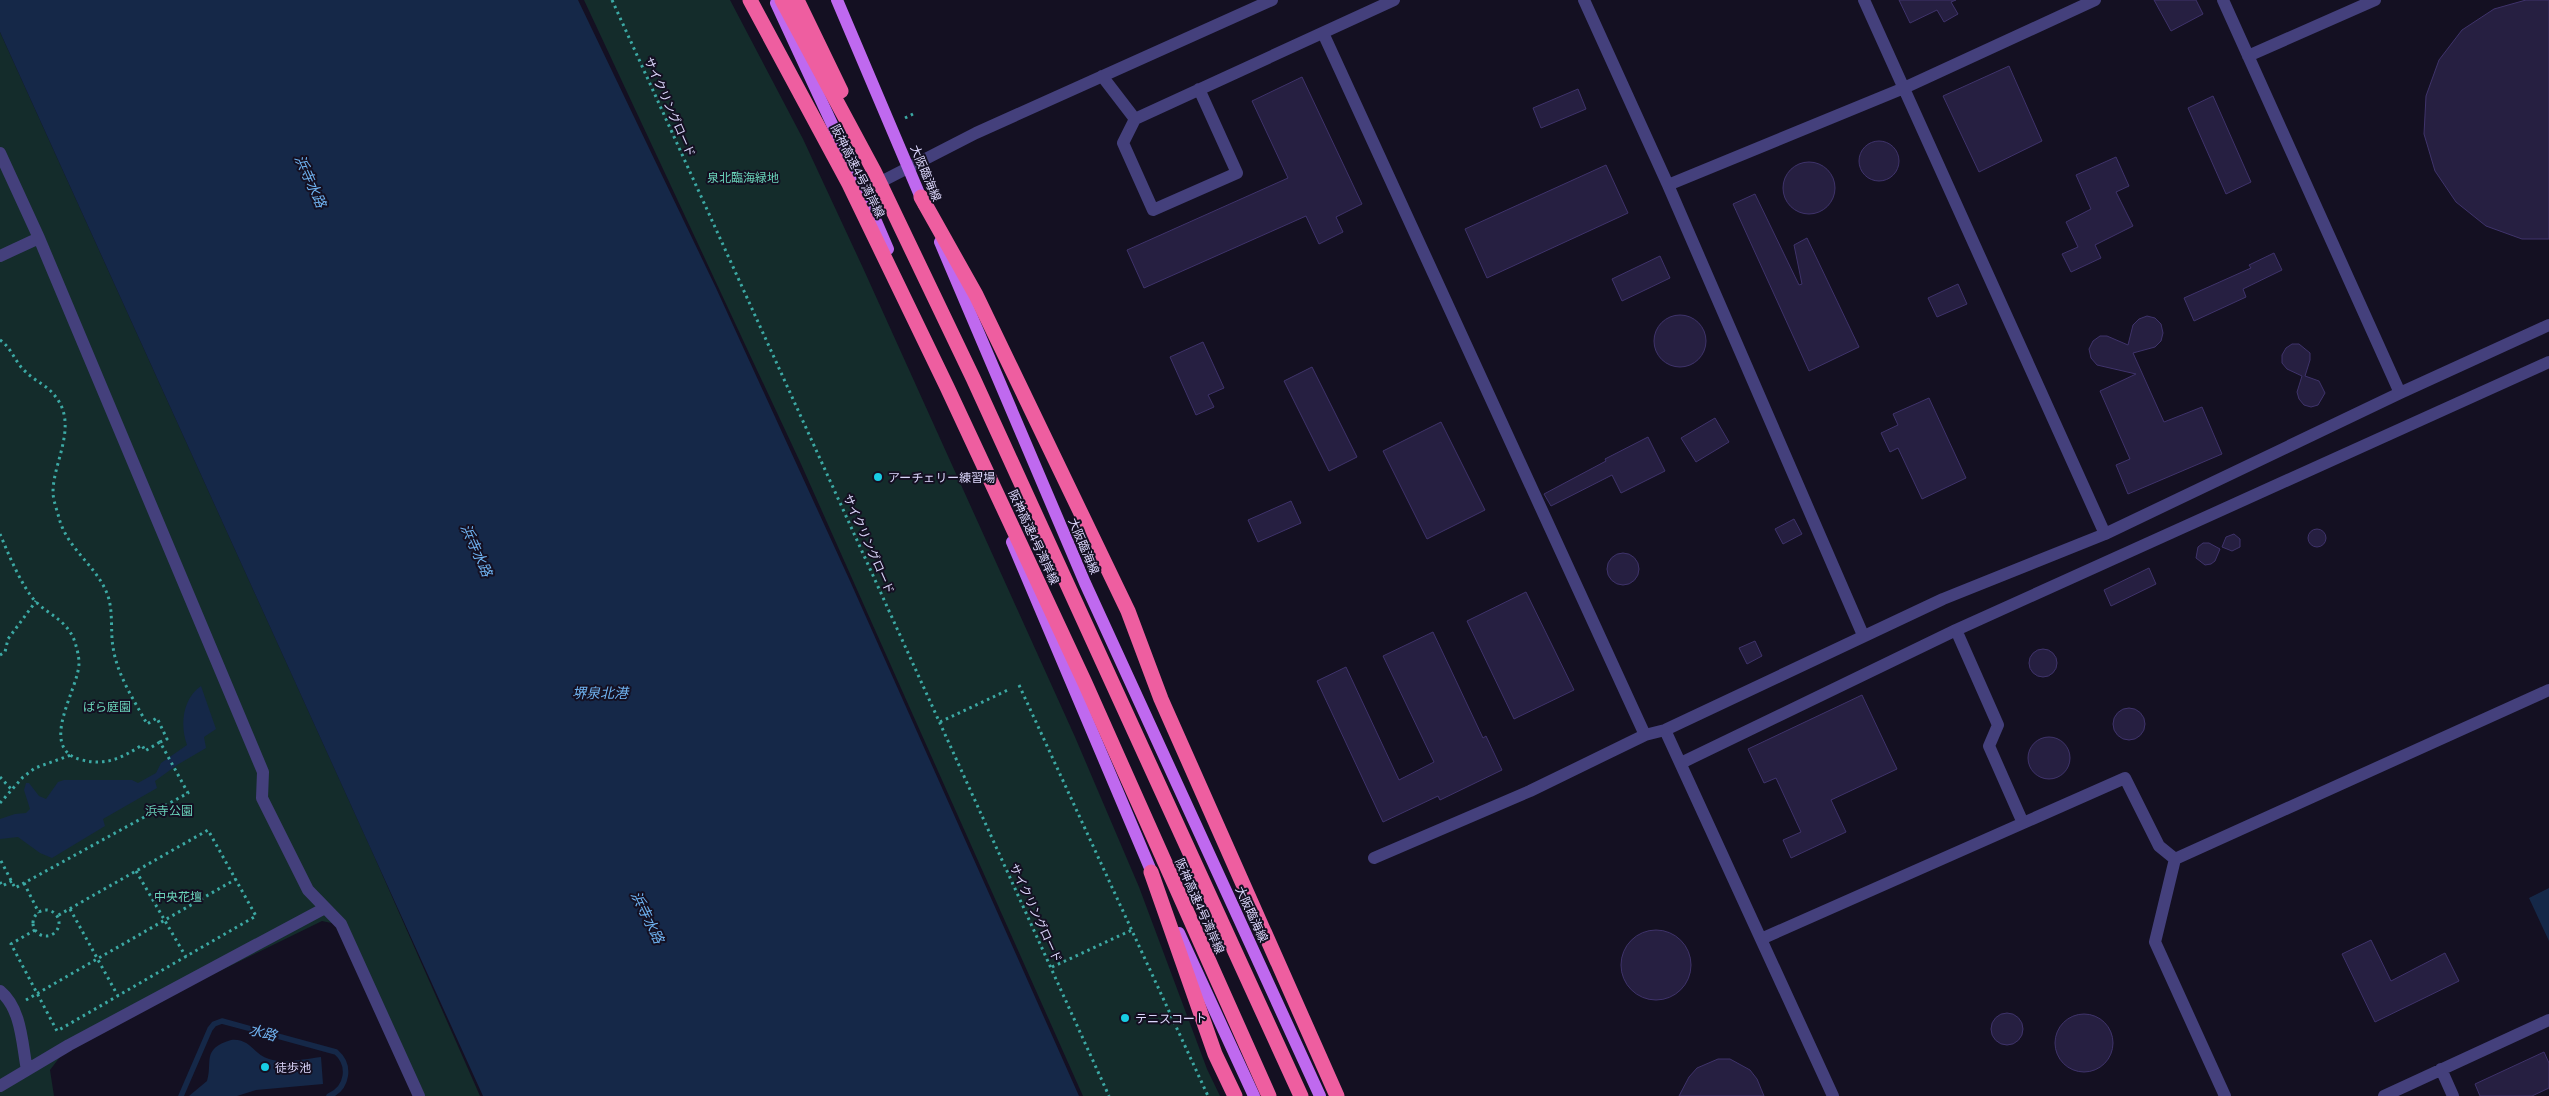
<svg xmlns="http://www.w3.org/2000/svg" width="2549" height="1096" font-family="'Open Sans','Noto Sans JP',sans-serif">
<rect width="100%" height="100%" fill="#141022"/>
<!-- green -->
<path fill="#142c2b" d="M584,0h146l73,139 60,129 212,469 64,150 68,182 13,27h-137l-282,-632z
M0,32l371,817 109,247h-61l-78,-171 -19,-4 -253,124 -19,25 4,26h-54z"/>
<!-- water -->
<path fill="#152848" d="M0,0h578l138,288 134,293 229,515h-596l-483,-1064z
M201,686l15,43 -12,8 2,11 -29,17 -22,16 2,7 -54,31 2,7 -53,32 -12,-5 -22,-16 -18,2v-20l15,-5 11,-1 4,-4 -6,-19 2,-7h3l10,13 7,3 12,-17 6,-2h68l6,3 18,-10 5,-10 26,-18c-7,-19 -5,-46 14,-59z
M2549,888v53l-20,-43z
M231,1040c19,-2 22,14 38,19 15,5 36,0 52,-2l2,27 -67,6 -19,6h-48l18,-15c6,-19 -6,-32 24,-41z"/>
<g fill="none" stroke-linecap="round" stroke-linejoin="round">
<!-- stream -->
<path stroke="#152848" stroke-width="5.5" d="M181,1096l29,-67 4,-5 8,-3 114,31c15,13 12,36 -7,44"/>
</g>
<!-- building -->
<path fill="#261f41" stroke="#3f336b" d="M1899,0h57l-5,2 7,12 -14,8 -7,-12 -27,13z
M2154,0h42l7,14 -32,17z
M2526,0h23v239h-27l-36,-13 -30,-24 -21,-31 -11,-37 2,-38 13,-36 23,-30 32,-21z
M2009,66l33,75 -63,31 -36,-76z
M1302,77l60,127 -26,13 7,15 -24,12 -13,-28 -162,72 -17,-38 161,-72 -36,-77z
M1578,89l8,20 -45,19 -8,-20z
M2213,96l38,86 -25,12 -38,-86z
M1859 161a20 20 0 1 1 40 0a20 20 0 1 1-40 0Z
M2116,157l13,29 -13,6 17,34 -38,19 6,13 -30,14 -9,-18 16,-7 -12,-25 25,-13 -15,-34z
M1783 188a26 26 0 1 1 52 0a26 26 0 1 1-52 0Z
M1606,165l22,48 -141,65 -22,-49z
M1755,194l44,91 3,-1 -8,-39 13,-7 52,109 -50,24 -76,-167z
M2274,253l8,17 -39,19 3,8 -52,24 -10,-23 67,-30 -2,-3z
M1660,256l10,22 -48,23 -10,-22z
M1958,284l9,20 -30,13 -9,-19z
M1654 341a26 26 0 1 1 52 0a26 26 0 1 1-52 0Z
M2147,316l8,2 6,6 2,9 -2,8 -6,6 -22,6 31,69 38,-15 20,47 -94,40 -12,-29 14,-6 -30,-68 36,-17 -39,-9 -6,-7 -2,-9 4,-8 7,-5h7l21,9 5,-20 6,-6z
M1203,342l21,46 -16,7 6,12 -18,8 -26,-58z
M2292,344h7l11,9v7l-5,16 14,5 6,12 -7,12 -7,2 -7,-2 -5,-6 -2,-7 5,-16 -15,-7 -5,-6v-8l4,-7z
M1312,367l45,90 -28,14 -45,-90z
M1929,398l37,80 -44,21 -24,-51 -8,4 -9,-19 17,-8 -5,-11z
M1715,418l14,24 -33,20 -15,-24z
M1441,422l44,88 -58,29 -44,-88z
M1648,437l17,34 -44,22 -9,-18 -61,31 -7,-12 62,-33 -1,-2z
M1291,501l10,22 -43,19 -10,-22z
M1794,519l8,15 -19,10 -8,-15z
M2308 538a9 9 0 1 1 18 0a9 9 0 1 1-18 0Z
M2234,534l6,5v8l-8,4 -10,-4 4,-10z
M2203,543h6l11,6 -5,12 -4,3 -6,1 -9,-7 2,-11z
M1607 569a16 16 0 1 1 32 0a16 16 0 1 1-32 0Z
M2149,568l7,16 -45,22 -7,-16z
M1526,592l48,98 -60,29 -47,-98z
M1433,632l50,106 3,-2 16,34 -62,30 -2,-4 -55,26 -66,-141 29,-14 53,113 35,-18 -51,-106z
M1755,641l7,15 -15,8 -8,-16z
M2029 663a14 14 0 1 1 28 0a14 14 0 1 1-28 0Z
M1862,695l35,74 -66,31 15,32 -55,26 -8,-18 18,-8 -25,-54 -12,5 -16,-34z
M2113 724a16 16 0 1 1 32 0a16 16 0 1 1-32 0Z
M2028 758a21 21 0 1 1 42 0a21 21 0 1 1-42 0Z
M1621 965a35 35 0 1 1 70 0a35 35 0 1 1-70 0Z
M2371,940l20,41 54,-28 14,28 -84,41 -33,-68z
M1991 1029a16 16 0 1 1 32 0a16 16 0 1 1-32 0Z
M2055 1043a29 29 0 1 1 58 0a29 29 0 1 1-58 0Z
M2544,1052l5,11v25l-17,8h-52l-5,-12z
M1718,1059h12l20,11 7,9 7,17h-85l10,-19 8,-9z"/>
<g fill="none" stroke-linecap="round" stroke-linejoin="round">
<!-- path -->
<path stroke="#3ca9a4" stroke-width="3" stroke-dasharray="2.5 4" stroke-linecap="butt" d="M612,0l497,1096
M905,118l8,-4
M0,340c12,8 15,23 26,32 9,9 22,14 29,24 24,29 -2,66 -2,96 0,8 4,18 6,26 8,30 35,46 47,73 8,17 4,39 7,56 4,28 21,53 34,77l10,-6 10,21 -7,3 28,51 -173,95 -15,-29
M0,534c8,19 21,51 35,67 14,14 28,17 38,36 3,7 6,19 6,26 0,26 -43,86 3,97 24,6 40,-2 60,-15l3,6 15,-9
M0,655l5,-3 3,-13 28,-38
M1019,685l189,411
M940,722l70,-33
M0,777l12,13
M0,803l23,-26 12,-9 36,-13
M136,871l50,86
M0,882l2,4 10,-5
M24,883l15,30
M70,909l48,87
M33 923a13 13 0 1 1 26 0a13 13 0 1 1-26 0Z
M35,930l-24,14 46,87 199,-115 -48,-86 -151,86
M1052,967l80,-37
M26,1000l210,-121"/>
<!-- minor -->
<path stroke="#44407c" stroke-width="12" d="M1584,0l84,185 195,450
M1864,0l241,534
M2223,0l177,393
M1323,33l322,702
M2248,56l127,-56
M1102,76l33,43 259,-119
M1135,119l-12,24 30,67 84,-37 -38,-84
M0,153l39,85 224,534 -1,26 46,92 33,34 78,172
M1668,185l236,-97 191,-88
M863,191l113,-58 296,-133
M0,256l39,-18
M1956,630l42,95 -9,21 34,77
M1665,730l168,366
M1681,763l275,-133 593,-268
M1374,858l156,-67 115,-56 20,-5 278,-131 162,-65 295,-141 149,-68
M1761,939l364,-161 34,68 16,13
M0,991c22,18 22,54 27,79
M2441,1069l12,27
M0,1086l69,-41 256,-137
M2225,1096l-70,-154 20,-83 374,-169
M2384,1096l165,-76"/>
<!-- major -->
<path stroke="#bf69ef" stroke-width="12" d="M837,0l87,205
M776,3l87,188 25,58
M940,242l145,341 235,513
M1012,542l143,338
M1179,933l75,163"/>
<!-- highway -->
<path stroke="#ee5ea0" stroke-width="15" d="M921,197l55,98 152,316 33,88 176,397
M1151,872l64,182 20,42"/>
<!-- highway-bridge -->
<path stroke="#ee5ea0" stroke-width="15" d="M750,0l99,184 98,203 138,296 184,413
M782,0l92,171 99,207 328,718
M797,0l44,91"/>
</g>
<!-- markers -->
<g fill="#18cde4" stroke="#141022" stroke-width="2">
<circle cx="878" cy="477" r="5"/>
<circle cx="1125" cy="1018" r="5"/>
<circle cx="265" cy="1067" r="5"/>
</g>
<g text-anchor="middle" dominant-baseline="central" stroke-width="4" stroke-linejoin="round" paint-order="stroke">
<!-- street labels -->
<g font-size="12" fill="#dbd6fb" stroke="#141022">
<text transform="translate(670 107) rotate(66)">サイクリングロード</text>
<text transform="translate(858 171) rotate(63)">阪神高速4号湾岸線</text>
<text transform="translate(926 173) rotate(67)">大阪臨海線</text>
<text transform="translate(1034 537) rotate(65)">阪神高速4号湾岸線</text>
<text transform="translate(869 544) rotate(66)">サイクリングロード</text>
<text transform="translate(1084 546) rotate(67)">大阪臨海線</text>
<text transform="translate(1200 906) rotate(66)">阪神高速4号湾岸線</text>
<text transform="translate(1036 913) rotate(65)">サイクリングロード</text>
<text transform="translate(1252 914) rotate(65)">大阪臨海線</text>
</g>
<!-- park labels -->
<g font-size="12" fill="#6ad3ba" stroke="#141022">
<text x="743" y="177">泉北臨海緑地</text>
<text x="107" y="706">ばら庭園</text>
<text x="169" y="810">浜寺公園</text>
<text x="178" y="896">中央花壇</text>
</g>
<!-- poi labels -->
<g font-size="12" fill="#dbd6fb" stroke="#141022" text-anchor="start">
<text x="888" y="477">アーチェリー練習場</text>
<text x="1135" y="1018">テニスコート</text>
<text x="275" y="1067">徒歩池</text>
</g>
<!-- water labels -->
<g font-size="14" font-style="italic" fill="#6fb2f0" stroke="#141022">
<text transform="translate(311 181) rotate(66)">浜寺水路</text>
<text transform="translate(477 550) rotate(66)">浜寺水路</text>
<text x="600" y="692">堺泉北港</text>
<text transform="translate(648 917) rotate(64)">浜寺水路</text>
<text transform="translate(263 1032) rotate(15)">水路</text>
</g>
</g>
</svg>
